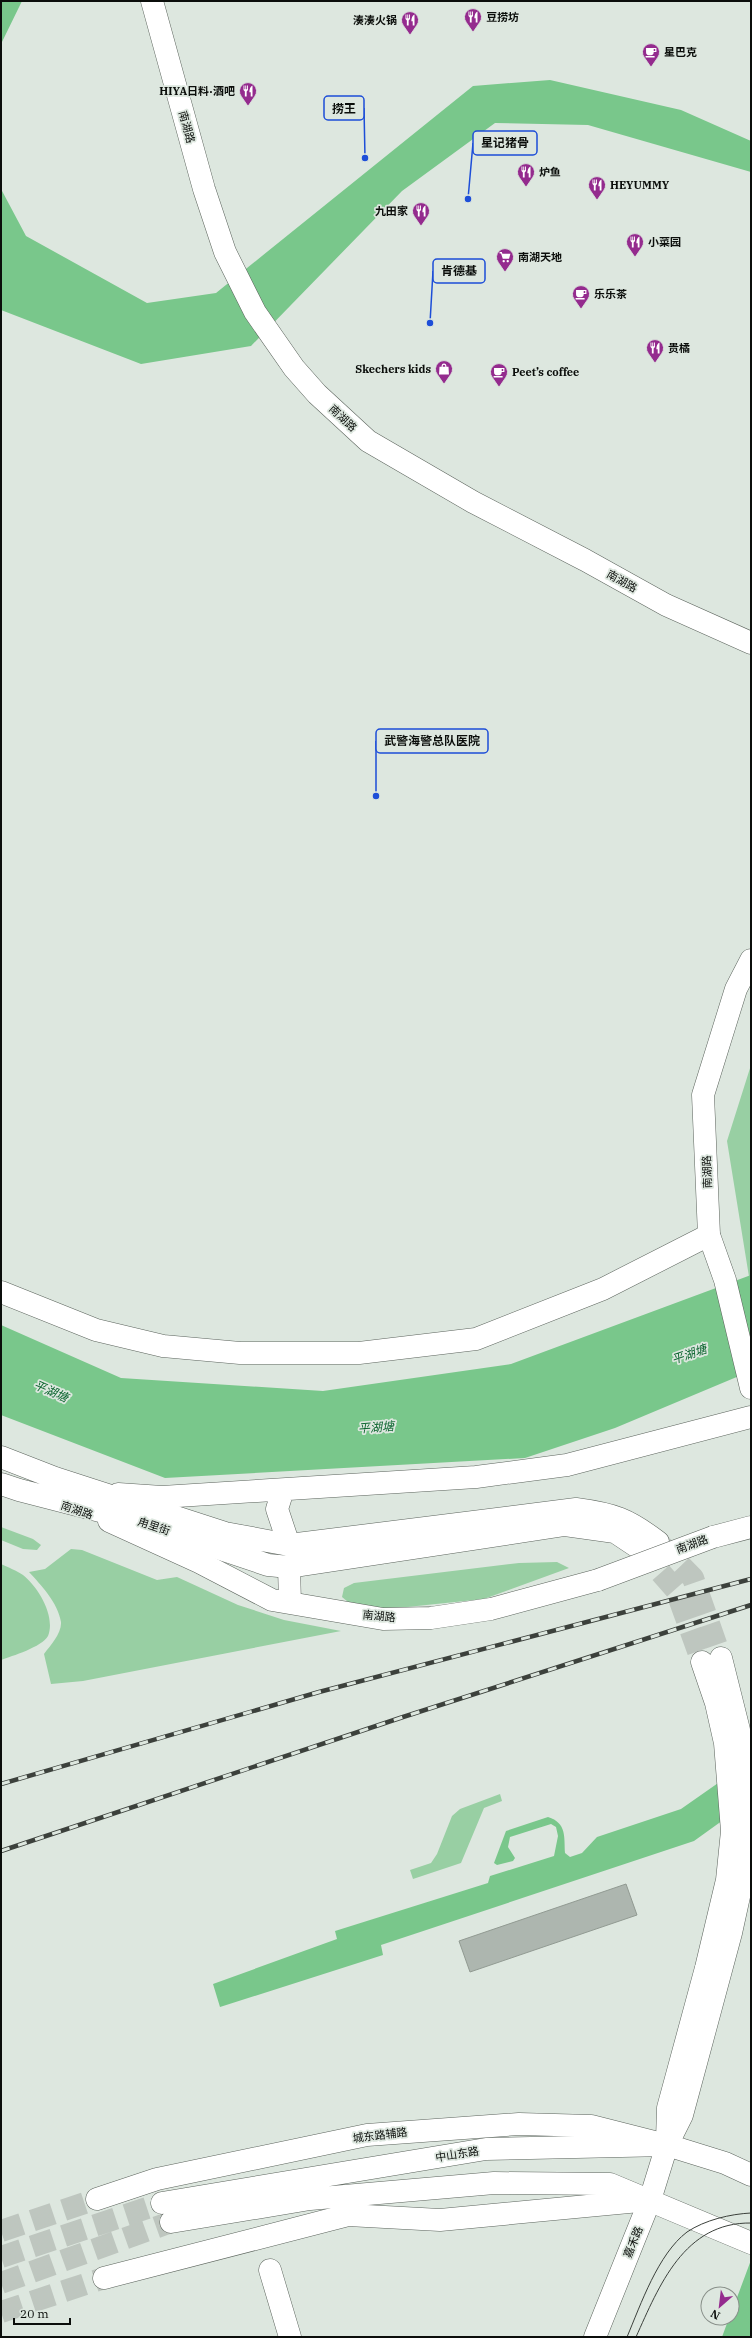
<svg xmlns="http://www.w3.org/2000/svg" width="752" height="2338" font-family="'IBM Plex Serif','Noto Sans SC',serif">
<rect width="100%" height="100%" fill="#dde7df"/>
<!-- green -->
<path fill="#98cfa3" d="M751,1065v224l-24,-148z
M1,1527l32,12 8,6 -4,5 -14,-1 -22,-9z
M71,1549l11,1 75,30 20,-3 61,28 46,15 57,11 -258,50 -32,3 -7,-30c6,-8 18,-21 17,-32 -3,-19 -20,-37 -32,-50l16,-3z
M557,1562l12,6 -85,31 -96,10 -35,-3 -11,-9 2,-9 10,-5 165,-20z
M1,1564c7,3 16,7 22,11 15,12 33,41 25,61 -6,11 -36,20 -47,24z
M500,1794l2,7 -18,7 -23,55 -48,16 -3,-9 21,-7 6,-9 15,-38 8,-7z"/>
<!-- water -->
<path fill="#79c78b" d="M1,1h21l-21,43z
M550,80l131,30 70,31v31l-163,-47 -93,-2 -93,68 -151,155 -110,18 -140,-54v-121l25,47 121,67 69,-10 257,-207z
M751,1275v96l-136,57 -90,30 -360,20 -164,-63v-90l120,53 202,13 188,-27z
M751,1760v40l-57,41 -313,104 2,10 -163,52 -7,-23 124,-45 -2,-8 153,-48 2,-7 64,-20 4,-20 -2,-9 -5,-3 -41,13 -2,10 7,11 -2,3 -16,4 -3,-2 12,-32 42,-14c19,6 16,20 17,36l5,4 12,-4 15,-16 84,-28z
M751,2260v77h-29l7,-19h3v-7z"/>
<!-- building -->
<path fill="#adb6af" stroke="#919a92" d="M626,1884l11,31 -167,57 -11,-31z"/>
<g fill="none" stroke-linecap="round" stroke-linejoin="round">
<!-- street-tunnel -->
<path stroke="#bec6bf" stroke-width="22" stroke-dasharray="22 11" stroke-linecap="butt" d="M1,2231l96,-32
M1,2312l103,-34"/>
<!-- primary-tunnel -->
<path stroke="#bec6bf" stroke-width="22" stroke-dasharray="22 11" stroke-linecap="butt" d="M658,1542l35,36 28,80
M639,1548l37,42 26,72
M1,2257l161,-54
M1,2283l170,-61"/>
<!-- street casing -->
<g stroke="#5c645d" stroke-width="23">
<path id="street" d="M1,1292l95,38 67,16 77,7h119l117,-14 127,-50 106,-54
M97,2199l60,-20 210,-44 152,-11 72,2 63,16
M270,2270l20,67
M104,2278l244,-63 92,5 210,-20"/>
</g>
<!-- secondary casing -->
<g stroke="#5c645d" stroke-width="23">
<path id="secondary" d="M152,1l52,188 21,63 30,60 39,56 23,26 51,47 105,61 112,58 81,45 85,38
M751,960l-15,29 -33,106 6,140 16,45 26,108
M283,1490l-6,19 12,36
M118,1494l44,3 314,-20 91,-12 184,-48
M109,1521l90,41 73,38 111,19 48,-1 60,-9 107,-29
M713,1537l38,-10
M289,1567l1,36
M595,2337l55,-137 17,-55"/>
</g>
<!-- primary casing -->
<g stroke="#5c645d" stroke-width="23">
<path id="primary" d="M1,1457l54,21 170,55 64,12 287,-36c38,5 52,10 82,33
M1,1484l18,6 112,29 137,46 21,2 276,-42 50,7 24,16
M667,2140l1,-32 38,-140 21,-88 5,-49 -7,-88 -9,-40 -14,-41
M667,2145l15,-30 49,-182 14,-64v-102l-6,-37 -18,-72
M162,2203l324,-54 181,-4 58,18 26,12
M171,2222l139,-23 184,-16 116,1 141,59"/>
</g>
<!-- street -->
<use href="#street" stroke="#fff" stroke-width="22"/>
<!-- secondary -->
<use href="#secondary" stroke="#fff" stroke-width="22"/>
<!-- primary -->
<use href="#primary" stroke="#fff" stroke-width="22"/>
<!-- tram -->
<path stroke="#3c413c" stroke-width="1" d="M627,2337c14,-33 31,-83 60,-105 18,-12 43,-18 64,-19
M636,2337c23,-51 48,-115 115,-114"/>
<!-- rail casing -->
<g stroke="#3c413c" stroke-width="4.5">
<path id="rail" d="M1,1784l318,-92 432,-113
M1,1851l402,-134 348,-112"/>
</g>
<!-- rail -->
<use href="#rail" stroke="#dde7df" stroke-width="3" stroke-dasharray="9" stroke-linecap="butt"/>
<!-- secondary-bridge casing -->
<g stroke="#5c645d" stroke-width="23" stroke-linecap="butt">
<path id="secondary-bridge" d="M598,1580l115,-43"/>
</g>
<!-- secondary-bridge -->
<use href="#secondary-bridge" stroke="#fff" stroke-width="22"/>
</g>
<!-- icons -->
<defs>
<g id="restaurant-pin" transform="scale(0.9)"><path d="M0 17L-7.5 6A9.5 9.5 0 1 1 7.5 6Z" fill="#942b8e" stroke="#dde7df"/><path d="M-5-6h1v4h1v-4h1v4h1v-4h1v5L-1.5 .5V6h-2V.5L-5-1ZM5-6V6H3V1.5H1.5Q1.5-4 5-6Z" fill="#fff"/></g>
<g id="cafe-pin" transform="scale(0.9)"><path d="M0 17L-7.5 6A9.5 9.5 0 1 1 7.5 6Z" fill="#942b8e" stroke="#dde7df"/><path d="M-5.5-4.5H6V0H3Q3 3.5 0 3.5H-2.5Q-5.5 3.5-5.5 0ZM3-3.2v2h1.7v-2ZM-6 4.5H4V6H-6Z" fill="#fff"/></g>
<g id="supermarket-pin" transform="scale(0.9)"><path d="M0 17L-7.5 6A9.5 9.5 0 1 1 7.5 6Z" fill="#942b8e" stroke="#dde7df"/><path d="M-6-5.5h2.5l.6 2H6L4.5 2H-2.5L-4.4-4H-6ZM-1.5 3.2a1.3 1.3 0 1 0 .1 0ZM3 3.2a1.3 1.3 0 1 0 .1 0Z" fill="#fff"/></g>
<g id="shop-pin" transform="scale(0.9)"><path d="M0 17L-7.5 6A9.5 9.5 0 1 1 7.5 6Z" fill="#942b8e" stroke="#dde7df"/><path d="M-5-2.5h2.3a2.7 3.5 0 0 1 5.4 0H5L5.5 6h-11ZM-1.5-2.5h3a1.5 2.3 0 0 0-3 0Z" fill="#fff"/></g>
</defs>
<g fill-rule="evenodd">
<use href="#restaurant-pin" x="473" y="17"/>
<use href="#restaurant-pin" x="410" y="20"/>
<use href="#cafe-pin" x="651" y="52"/>
<use href="#restaurant-pin" x="248" y="91"/>
<use href="#restaurant-pin" x="526" y="172"/>
<use href="#restaurant-pin" x="597" y="185"/>
<use href="#restaurant-pin" x="421" y="211"/>
<use href="#restaurant-pin" x="635" y="242"/>
<use href="#supermarket-pin" x="505" y="257"/>
<use href="#cafe-pin" x="581" y="294"/>
<use href="#restaurant-pin" x="655" y="348"/>
<use href="#shop-pin" x="444" y="369"/>
<use href="#cafe-pin" x="499" y="372"/>
</g>
<g text-anchor="middle" dominant-baseline="central" stroke-width="3.5" stroke-linejoin="round" paint-order="stroke">
<!-- poi labels -->
<g font-size="11" font-weight="bold" fill="#0b0e0b" stroke="#dde7df" text-anchor="start">
<text x="486" y="17">豆捞坊</text>
<text x="397" y="20" text-anchor="end">湊湊火锅</text>
<text x="664" y="52">星巴克</text>
<text x="235" y="91" text-anchor="end">HIYA日料·酒吧</text>
<text x="539" y="172">炉鱼</text>
<text x="610" y="185">HEYUMMY</text>
<text x="408" y="211" text-anchor="end">九田家</text>
<text x="648" y="242">小菜园</text>
<text x="518" y="257">南湖天地</text>
<text x="594" y="294">乐乐茶</text>
<text x="668" y="348">贵橘</text>
<text x="431" y="369" text-anchor="end">Skechers kids</text>
<text x="512" y="372">Peet’s coffee</text>
</g>
<!-- street labels -->
<g font-size="11" fill="#0b0e0b" stroke="#dde7df">
<text transform="translate(187 127) rotate(75)">南湖路</text>
<text transform="translate(343 418) rotate(43)">南湖路</text>
<text transform="translate(622 581) rotate(29)">南湖路</text>
<text transform="translate(707 1172) rotate(-92)">南湖路</text>
<text transform="translate(77 1510) rotate(19)">南湖路</text>
<text transform="translate(154 1526) rotate(19)">甪里街</text>
<text transform="translate(692 1544) rotate(-20)">南湖路</text>
<text transform="translate(379 1616) rotate(5)">南湖路</text>
<text transform="translate(380 2135) rotate(-7)">城东路辅路</text>
<text transform="translate(457 2154) rotate(-9)">中山东路</text>
<text transform="translate(633 2242) rotate(-68)">嘉禾路</text>
</g>
<!-- water labels -->
<g font-size="12" font-style="italic" fill="#0d6630" stroke="#dde7df">
<text transform="translate(689 1354) rotate(-19)">平湖塘</text>
<text transform="translate(51 1391) rotate(23)">平湖塘</text>
<text transform="translate(376 1427) rotate(-4)">平湖塘</text>
</g>
</g>
<!-- callouts -->
<path fill="none" stroke="#1d4ed8" stroke-width="1.5" d="M365 158L364 108M468 199L473 143M430 323L433 271M376 796L376 741"/>
<g fill="#1d4ed8" stroke="#dde7df" stroke-width="1.5">
<circle cx="365" cy="158" r="4"/>
<circle cx="468" cy="199" r="4"/>
<circle cx="430" cy="323" r="4"/>
<circle cx="376" cy="796" r="4"/>
</g>
<g fill="#dde7df" stroke="#1d4ed8" stroke-width="1.5">
<rect x="324" y="96" width="40" height="24" rx="4"/>
<rect x="473" y="131" width="64" height="24" rx="4"/>
<rect x="433" y="259" width="52" height="24" rx="4"/>
<rect x="376" y="729" width="112" height="24" rx="4"/>
</g>
<g font-size="12" text-anchor="middle" font-weight="bold" fill="#0b0e0b">
<text x="344" y="113">捞王</text>
<text x="505" y="147">星记猪骨</text>
<text x="459" y="275">肯德基</text>
<text x="432" y="745">武警海警总队医院</text>
</g>
<!-- border -->
<rect width="752" height="2338" fill="none" stroke="#0b0e0b" stroke-width="4"/>
<!-- north arrow -->
<g transform="translate(720 2306) rotate(208)"><circle r="19" fill="#dde7df" stroke="#89908a"/>
<path d="M0-3L7 15L0 10L-7 15Z" fill="#942b8e"/>
<text y="-6" font-size="11" font-weight="bold" text-anchor="middle" fill="#0b0e0b">N</text>
</g>
<!-- scale -->
<path d="M14 2318v6h56v-6" fill="none" stroke="#0b0e0b" stroke-width="2"/>
<text x="20" y="2318" font-size="12" fill="#0b0e0b" stroke="#dde7df" stroke-width="3" paint-order="stroke">20 m</text>
</svg>
